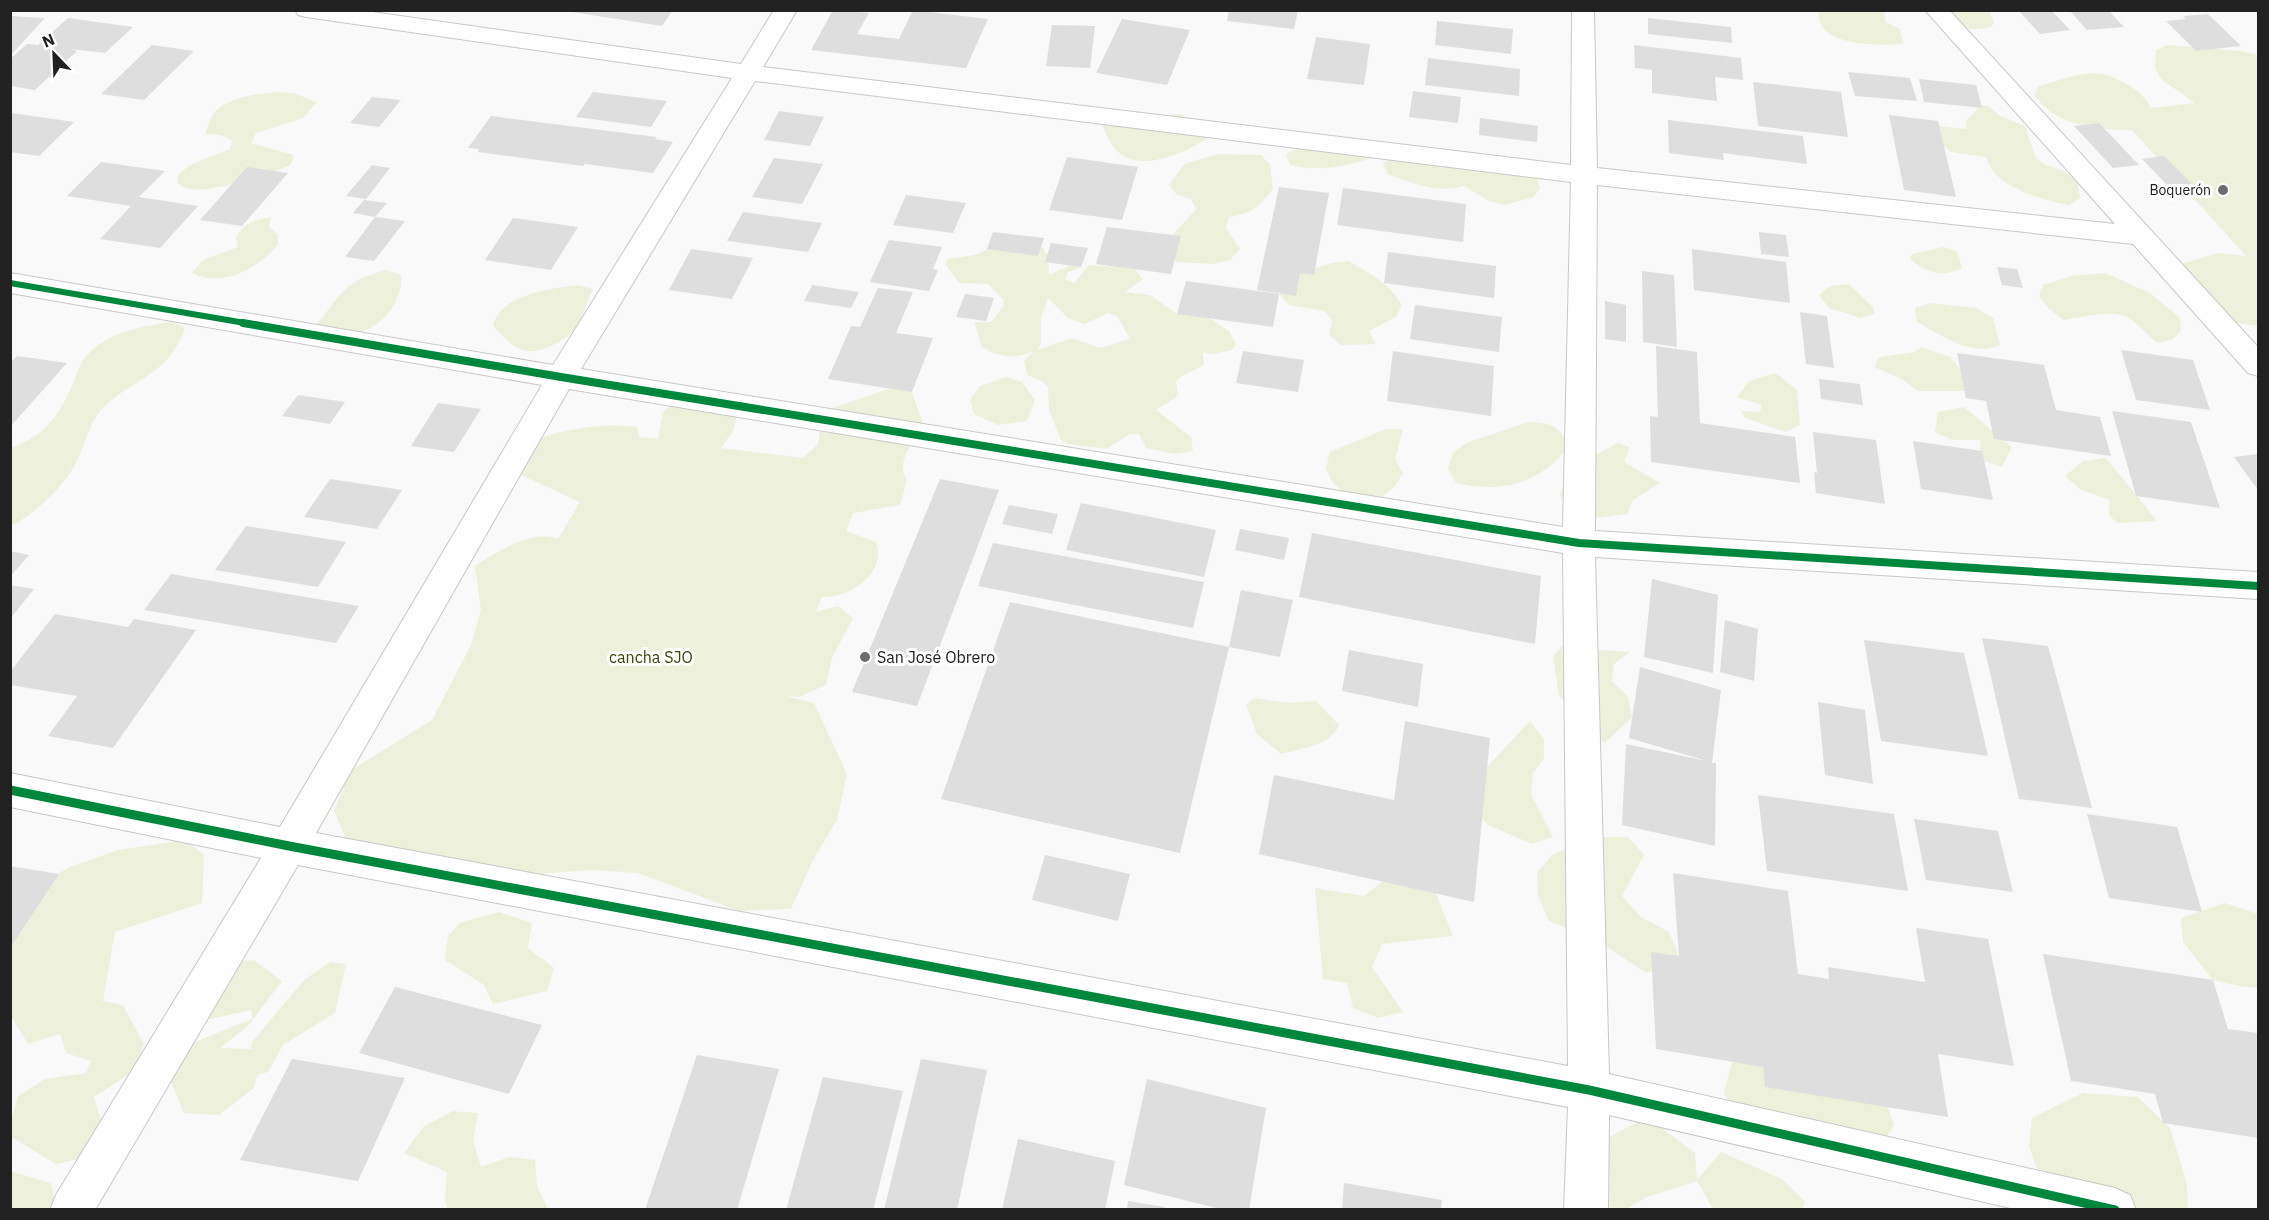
<svg xmlns="http://www.w3.org/2000/svg" width="2269" height="1220" font-family="'IBM Plex Sans',sans-serif">
<rect width="100%" height="100%" fill="#f9f9f9"/>
<!-- green -->
<path fill="#edf1dc" fill-rule="evenodd" d="M1989,10l5,12 -2,4c-16,6 -27,3 -41,-5l2,-10z
M1817,11h67l2,11 14,7 3,15c-22,1 -58,2 -76,-12 -7,-6 -8,-13 -10,-21z
M2167,45l73,6 18,4v271c-37,-6 -89,-10 -87,-59l47,-14 28,3 -114,-126c-23,1 -65,-4 -84,-20 -5,-4 -9,-9 -14,-14l4,-9c16,-6 38,-13 55,-14 18,-1 52,18 58,35l44,-5 -33,-23 -7,-11 1,-19z
M278,92l15,1 24,9 -14,16 -47,15 -5,10 43,12 -4,11c-23,7 -78,28 -100,23 -4,0 -9,-4 -13,-6l2,-10 15,-10 36,-14 2,-9 -12,-5 -15,-1c3,-7 5,-16 10,-22 14,-16 43,-18 63,-20z
M1981,105l8,1 11,10 25,10 11,32 8,6 20,7 13,10 3,17 -11,7c-27,-5 -76,-18 -83,-48l-35,-5 -19,-15 7,-11 27,3 1,-9z
M1181,114l27,13v11c-23,15 -71,37 -93,11 -7,-9 -11,-21 -16,-30z
M1348,137l15,4 11,8 -5,10c-27,8 -50,13 -79,6l-4,-11c19,-11 40,-15 62,-17z
M1407,150c8,5 19,14 28,16 34,5 53,-27 89,0 10,7 13,10 16,22l-6,9 -29,8 -16,-4 -25,-15c-26,8 -52,-3 -77,-12l-4,-11z
M1218,154l43,1 9,10 3,24c-15,19 -20,24 -44,28l-3,11 14,21 -10,11 -16,4 -37,-2 -10,-10 2,-13 27,-30 -5,-10 -15,-5 -7,-9 15,-21z
M271,217l-2,10 9,7v11c-20,23 -55,44 -86,28l11,-13 35,-13 -2,-9c8,-16 19,-18 35,-21z
M1003,242l38,3 7,11 1,19 27,-12 5,4 -14,6 -2,6 9,4 15,-18 45,3 9,11 -18,13 25,3 27,19 24,-1 28,18 7,13 -4,6 -19,4 -10,-2 1,13 -22,11 -6,5 2,15 -22,14 35,27 2,14 -18,3 -29,-6 -7,-14h-9l-24,15 -38,-5 -7,-4 -12,-30 -1,-23 -6,-6 -15,-6 -3,-14 10,-10c-19,8 -34,7 -52,-4l-8,-25h17l13,-17 -1,-6 -15,-15 -29,-1 -13,-18 1,-6 28,-4zM1048,298l20,20 17,6 23,-11 9,3 13,23 -30,9 -28,-10 -35,12 4,-6v-26z
M1943,247l14,4 5,17c-20,10 -36,5 -52,-9l2,-5z
M1349,261c20,13 41,22 53,44l-6,12 -27,14 7,13 -35,1 -12,-10 3,-14 -7,-10 -36,-6 -10,-11 4,-16 49,-15z
M386,270l15,5c3,23 -18,53 -42,57 -11,2 -23,0 -34,0l-9,-7c26,-32 28,-44 70,-55z
M2105,273l45,20 30,25 1,13 -8,8 -15,4c-10,-7 -16,-15 -25,-22 -16,-14 -49,-4 -69,-1l-15,-11 -10,-13 4,-11 29,-9z
M1849,284l24,23 2,7 -14,4 -32,-10 -10,-13 11,-9z
M577,285l16,4c-7,12 -10,29 -17,39 -5,7 -15,13 -23,17 -29,14 -40,2 -60,-19 7,-32 57,-37 84,-41z
M1930,303l46,5 17,10 7,27c-28,13 -59,-10 -83,-23l-2,-14z
M172,322l13,6c-16,45 -45,48 -77,75 -19,16 -22,40 -32,60 -12,23 -42,52 -65,63v-78c33,-12 48,-32 62,-64 4,-11 8,-24 17,-32 22,-21 53,-26 82,-30z
M1921,347l29,10 24,29 -8,5h-49l-15,-12 -28,-12 5,-10 36,-5z
M1776,373l21,17 3,35 -14,7 -41,-14 -4,-7 19,1 2,-7 -25,-8 12,-16z
M1006,377l16,5 13,18 -8,21 -29,4 -24,-11 -4,-14 10,-14z
M892,388l20,4 12,35c-11,16 -29,34 -17,53l-7,25 -47,8 -7,18 30,11c12,31 -28,57 -54,55l-6,15 22,-6 15,12 -21,40 -6,27 -27,12 -14,-1 29,7 33,71 -10,46 -24,40 -22,49 -52,2 -101,-38 -46,-3 -54,4 -189,-28 -15,-35 16,-40 82,-51 39,-75 10,-35 -6,-44c22,-14 58,-38 83,-27l22,-37 -63,-29 11,-30c30,-14 77,-21 109,-16l2,10 19,2 5,-27 14,-12 64,2 -8,29 -12,17 82,10 15,-14 2,-14 12,-22z
M1964,407l48,40 -10,20 -21,-7 -1,-20h-28l-17,-8 3,-20z
M1528,422c23,1 33,3 40,26 -31,37 -66,45 -112,35l-8,-15 5,-15 13,-10z
M1386,429h17l-8,30 8,14 -8,13 -12,10 -38,-2 -13,-12 -6,-14 4,-16z
M1618,443l12,4 -6,15 36,21 -27,17 -6,14 -38,5 -20,-8 -9,-16c8,-29 33,-39 58,-52z
M2106,458l51,63 -40,2 -8,-8 1,-15 -29,-10 -16,-14 18,-15z
M1597,628l-8,21 41,3 -16,12 -2,17 16,16 4,20 -27,26 -20,-12 -26,-36 -6,-38 21,-27z
M1254,698l34,5 28,-2 23,24c-8,21 -38,23 -58,29l-24,-20 -11,-29z
M1530,721l14,18v19l-11,15 -2,21 22,43 -21,7 -44,-19 -16,-18 -1,-23z
M1594,837h34l16,18 -22,41 19,21 28,15 10,24 -11,10 -22,7 -46,-31 -51,-21 -11,-25 -1,-24 15,-17z
M186,840l18,15 -2,48 -87,29 -12,69 20,4 21,39 -10,27 -40,26 10,34 -18,26 -30,7 -45,-27v-16l7,-25 27,-17 41,-6 5,-12 -25,-8 -6,-19 -32,10 -17,-28v-86l26,-44 33,-19 48,-17z
M1411,877l23,12 19,47 -71,8 -10,23 31,45 -25,6 -25,-10 -6,-25 -24,-4 -8,-91 49,8 18,-14z
M2225,903l33,11v74l-19,-2 -26,-6 -30,-38 -2,-24z
M499,912l33,11 -4,25 26,20 -7,23 -54,13 -9,-19 -39,-25 3,-24 12,-13z
M254,960l28,21 -34,45 -28,22 31,1 1,-7 52,-62 26,-18 16,2 -11,49 -52,32 -15,27 -11,3 -3,13 -35,27 -35,-2 -20,-47 6,-14 82,-33 -1,-9 -59,13 31,-61z
M1740,1049l145,49 9,27 -13,20 -139,-26 -18,-25 6,-26z
M2083,1093l55,4 32,31 17,56 1,25h-119l-28,-29 -12,-34 3,-28z
M453,1111l25,2 -5,28 8,26 28,-10 26,3 2,26 11,23h-100l-3,-7 2,-30 -43,-19 20,-27z
M1639,1121l17,3 39,29 2,27 24,-28 61,27 23,23 -3,7h-89l-16,-28 -50,16 -21,12 -27,-3 -6,-60z
M10,1171l41,12 5,23 -5,3h-40z"/>
<!-- building -->
<path fill="#dedede" d="M559,10h114l-11,16z
M833,10l36,3 -12,21 42,5 14,-29 75,9 -22,49 -155,-18z
M1229,10h69l-4,19 -67,-8z
M2018,10h33l19,20 -30,4z
M2069,10h39l16,17 -37,3z
M2208,14l33,32 -45,5 -30,-30 20,-2 -3,-3z
M10,16l35,2 -35,38z
M68,18l65,9 -28,26 -34,-4 6,2 -42,39 -25,-4v-27l17,-15 11,1z
M1648,18l83,9 1,16 -84,-9z
M1122,19l68,11 -23,55 -71,-12z
M1437,21l76,8 -2,25 -76,-9z
M1052,25l43,1 -5,42 -44,-2z
M1316,37l54,7 -6,41 -57,-6z
M152,45l42,6 -50,49 -43,-6z
M1634,45l107,13 2,22 -28,-3 2,24 -65,-8v-23l-17,-2z
M1428,58l92,11 -1,27 -94,-11z
M1848,72l62,6 7,23 -62,-5z
M1919,79l57,6 6,23 -58,-6z
M1753,82l88,10 7,45 -90,-11z
M1413,91l48,6 -3,26 -49,-6z
M593,92l74,9 -16,26 -75,-10z
M372,97l29,3 -22,27 -29,-4z
M779,111l45,6 -14,29 -46,-6z
M12,113l62,9 -35,34 -29,-4z
M1889,115l49,6 18,76 -52,-7z
M491,116l166,21 -2,2 18,3 -20,31 -68,-9 -2,2 -105,-14 1,-3 -11,-1z
M1480,118l58,8 -1,16 -58,-7z
M1668,120l135,16 4,28 -84,-11 1,7 -55,-7z
M2099,123l40,42 -26,3 -39,-42z
M2164,156l33,33 -22,4 -33,-34z
M1067,157l71,10 -16,53 -73,-10z
M774,158l49,6 -21,40 -50,-7z
M101,162l64,9 -26,26 59,9 -38,42 -60,-9 31,-33 -64,-10z
M372,165l18,3 -24,31 -20,-3z
M247,167l41,6 -46,53 -42,-6z
M1279,187l50,6 -15,82 -14,-2 -4,23 -39,-6z
M1343,188l123,16 -3,38 -126,-17z
M906,195l60,8 -13,30 -60,-8z
M364,200l23,3 -12,14 -22,-4z
M743,212l79,11 -14,29 -81,-11z
M375,217l30,4 -31,40 -29,-4z
M513,218l65,9 -27,43 -66,-10z
M1107,227l74,9 -10,38 -75,-10z
M993,232l51,6 -6,18 -51,-7z
M1759,232l27,3 3,22 -28,-3z
M889,240l53,7 -9,22 5,1 -9,21 -59,-9z
M1051,243l37,5 -7,19 -36,-5z
M691,249l62,9 -21,41 -63,-9z
M1692,249l94,13 4,41 -96,-13z
M1388,252l108,14 -2,32 -110,-15z
M1997,267l20,2 6,19 -21,-3z
M1642,271l32,4 3,72 -34,-5z
M1186,281l93,13 -6,33 -96,-13z
M812,285l47,7 -8,16 -47,-7z
M878,288l35,4 -17,41 37,5 -21,54 -84,-13 23,-53 9,1z
M965,294l29,4 -8,23 -30,-4z
M1605,301l21,4v37l-21,-3z
M1415,305l87,12 -3,35 -89,-13z
M1800,312l27,4 7,52 -28,-4z
M1656,346l41,6 3,71 95,14 5,46 -149,-21 -1,-46 8,1z
M2121,350l72,10 17,50 -74,-10z
M1243,351l61,9 -6,32 -62,-9z
M1393,351l101,15 -3,50 -104,-15z
M1957,353l87,12 12,45 44,7 11,39 -117,-17 -8,-38 -20,-3z
M17,356l50,7 -57,64v-64z
M1819,379l41,5 3,21 -42,-6z
M298,395l47,7 -15,22 -48,-8z
M438,403l43,6 -27,43 -43,-6z
M2112,411l79,11 29,86 -84,-12z
M1813,432l63,8 9,64 -69,-11 -2,-21 3,1z
M1913,441l69,10 11,49 -72,-11z
M2258,454v36l-24,-33z
M330,479l72,11 -25,39 -73,-12z
M940,479l59,11 -82,216 -65,-14z
M1081,503l135,27 -12,47 -138,-27z
M1009,505l49,9 -6,20 -50,-10z
M246,526l100,16 -28,45 -103,-17z
M1240,529l49,9 -5,22 -49,-10z
M1312,533l229,43 -6,68 -236,-47z
M993,543l211,39 -11,46 -215,-42z
M10,551l19,4 -19,22z
M171,574l188,32 -23,37 -192,-33z
M1652,579l66,16 -5,78 -69,-16z
M10,585l24,4 -24,30z
M1241,590l52,10 -13,57 -51,-10z
M1010,602l219,45 -49,206 -239,-54z
M55,614l73,13 6,-8 62,11 -83,118 -65,-12 29,-40 -67,-11v-13z
M1725,620l33,9 -4,52 -34,-9z
M1982,638l66,8 44,162 -73,-9z
M1864,640l100,13 24,103 -107,-15z
M1349,650l74,14 -5,43 -76,-16z
M1640,667l81,23 -9,73h4l-1,83 -93,-21 4,-81 81,17 -78,-23z
M1818,702l47,8 8,74 -48,-9z
M1405,721l85,17 -16,164 -215,-48 15,-79 120,25z
M1758,795l136,19 14,77 -141,-20z
M2087,814l90,13 25,85 -93,-14z
M1914,819l84,12 15,61 -87,-12z
M1045,855l85,19 -12,47 -86,-21z
M10,866l49,8 -49,74z
M1673,873l115,18 10,83 31,5 -1,-12 97,15 -9,-54 72,11 26,127 -76,-12 10,63 -183,-30 -2,-20 -107,-18 -5,-97 28,4z
M2043,954l170,26 15,49 30,4v105l-95,-15 -8,-29 -84,-13z
M395,987l147,38 -33,69 -150,-41z
M697,1055l82,14 -42,141h-92z
M292,1059l113,19 -47,103 -118,-21z
M921,1059l66,11 -30,140h-73z
M823,1077l80,14 -30,119h-87z
M1147,1079l119,29 -17,102h-25l-100,-25z
M1018,1139l97,22 -10,49h-103z
M1344,1183l98,17 -1,10h-99z
M1128,1201l37,6 -1,3h-37z"/>
<g fill="none" stroke-linecap="round" stroke-linejoin="round">
<!-- minor casing -->
<g stroke="#c8c8c8" stroke-width="2">
<path id="minor" d="M295,10h63l383,54 33,-54h23l-34,57 808,98 1,-155h22l3,158 518,56 -190,-214h24l309,337v29l-10,-3 -115,-129 -536,-59 -2,346 663,41v27l-663,-42 14,517 506,114 15,7 6,15h-117l-410,-95 -1,95h-44l4,-103 -1270,-242 -203,345h-45l6,-15 205,-337 -251,-51v-34l270,54 262,-442 -532,-92v-20l543,92 179,-287 -426,-61 -8,-2zM755,81l816,101 -8,345 -982,-158zM569,389l994,164 5,513 -1252,-233z"/>
</g>
<!-- minor -->
<use href="#minor" fill="#fefefe" fill-rule="evenodd"/>
<!-- cycleway-far2 casing -->
<g stroke="#fff" stroke-width="9">
<path id="cycleway-far2" d="M10,283l241,41"/>
</g>
<!-- cycleway-far1 casing -->
<g stroke="#fff" stroke-width="11">
<path id="cycleway-far1" d="M243,323l318,54 1018,166 679,43"/>
</g>
<!-- cycleway casing -->
<g stroke="#fff" stroke-width="13">
<path id="cycleway" d="M10,790l279,56 1300,244 526,120"/>
</g>
<!-- cycleway-far2 -->
<use href="#cycleway-far2" stroke="#00873e" stroke-width="6"/>
<!-- cycleway-far1 -->
<use href="#cycleway-far1" stroke="#00873e" stroke-width="8"/>
<!-- cycleway -->
<use href="#cycleway" stroke="#00873e" stroke-width="9"/>
</g>
<!-- markers -->
<g fill="#6d6d6e" stroke="#fff" stroke-width="2">
<circle cx="2223" cy="190" r="6"/>
<circle cx="865" cy="657" r="6"/>
</g>
<g text-anchor="middle" dominant-baseline="central" stroke-width="6" stroke-linejoin="round" paint-order="stroke">
<!-- far-poi labels -->
<g font-size="14" fill="#222223" stroke="#fff" text-anchor="end">
<text x="2211" y="190">Boquerón</text>
</g>
<!-- park labels -->
<g font-size="16" fill="#3c4307" stroke="#fff">
<text x="651" y="657">cancha SJO</text>
</g>
<!-- poi labels -->
<g font-size="16" fill="#222223" stroke="#fff" text-anchor="start">
<text x="877" y="657">San José Obrero</text>
</g>
</g>
<!-- border -->
<rect width="2269" height="1220" fill="none" stroke="#222223" stroke-width="24"/>
<!-- north arrow -->
<g transform="translate(54 54) rotate(337)" stroke="#ffffff" stroke-width="4.5" paint-order="stroke">
<path d="M0-4.5L10 22L0 15L-10 22Z" fill="#222223"/>
<text y="-9" font-size="16" font-weight="bold" text-anchor="middle" fill="#222223">N</text>
</g>
</svg>
